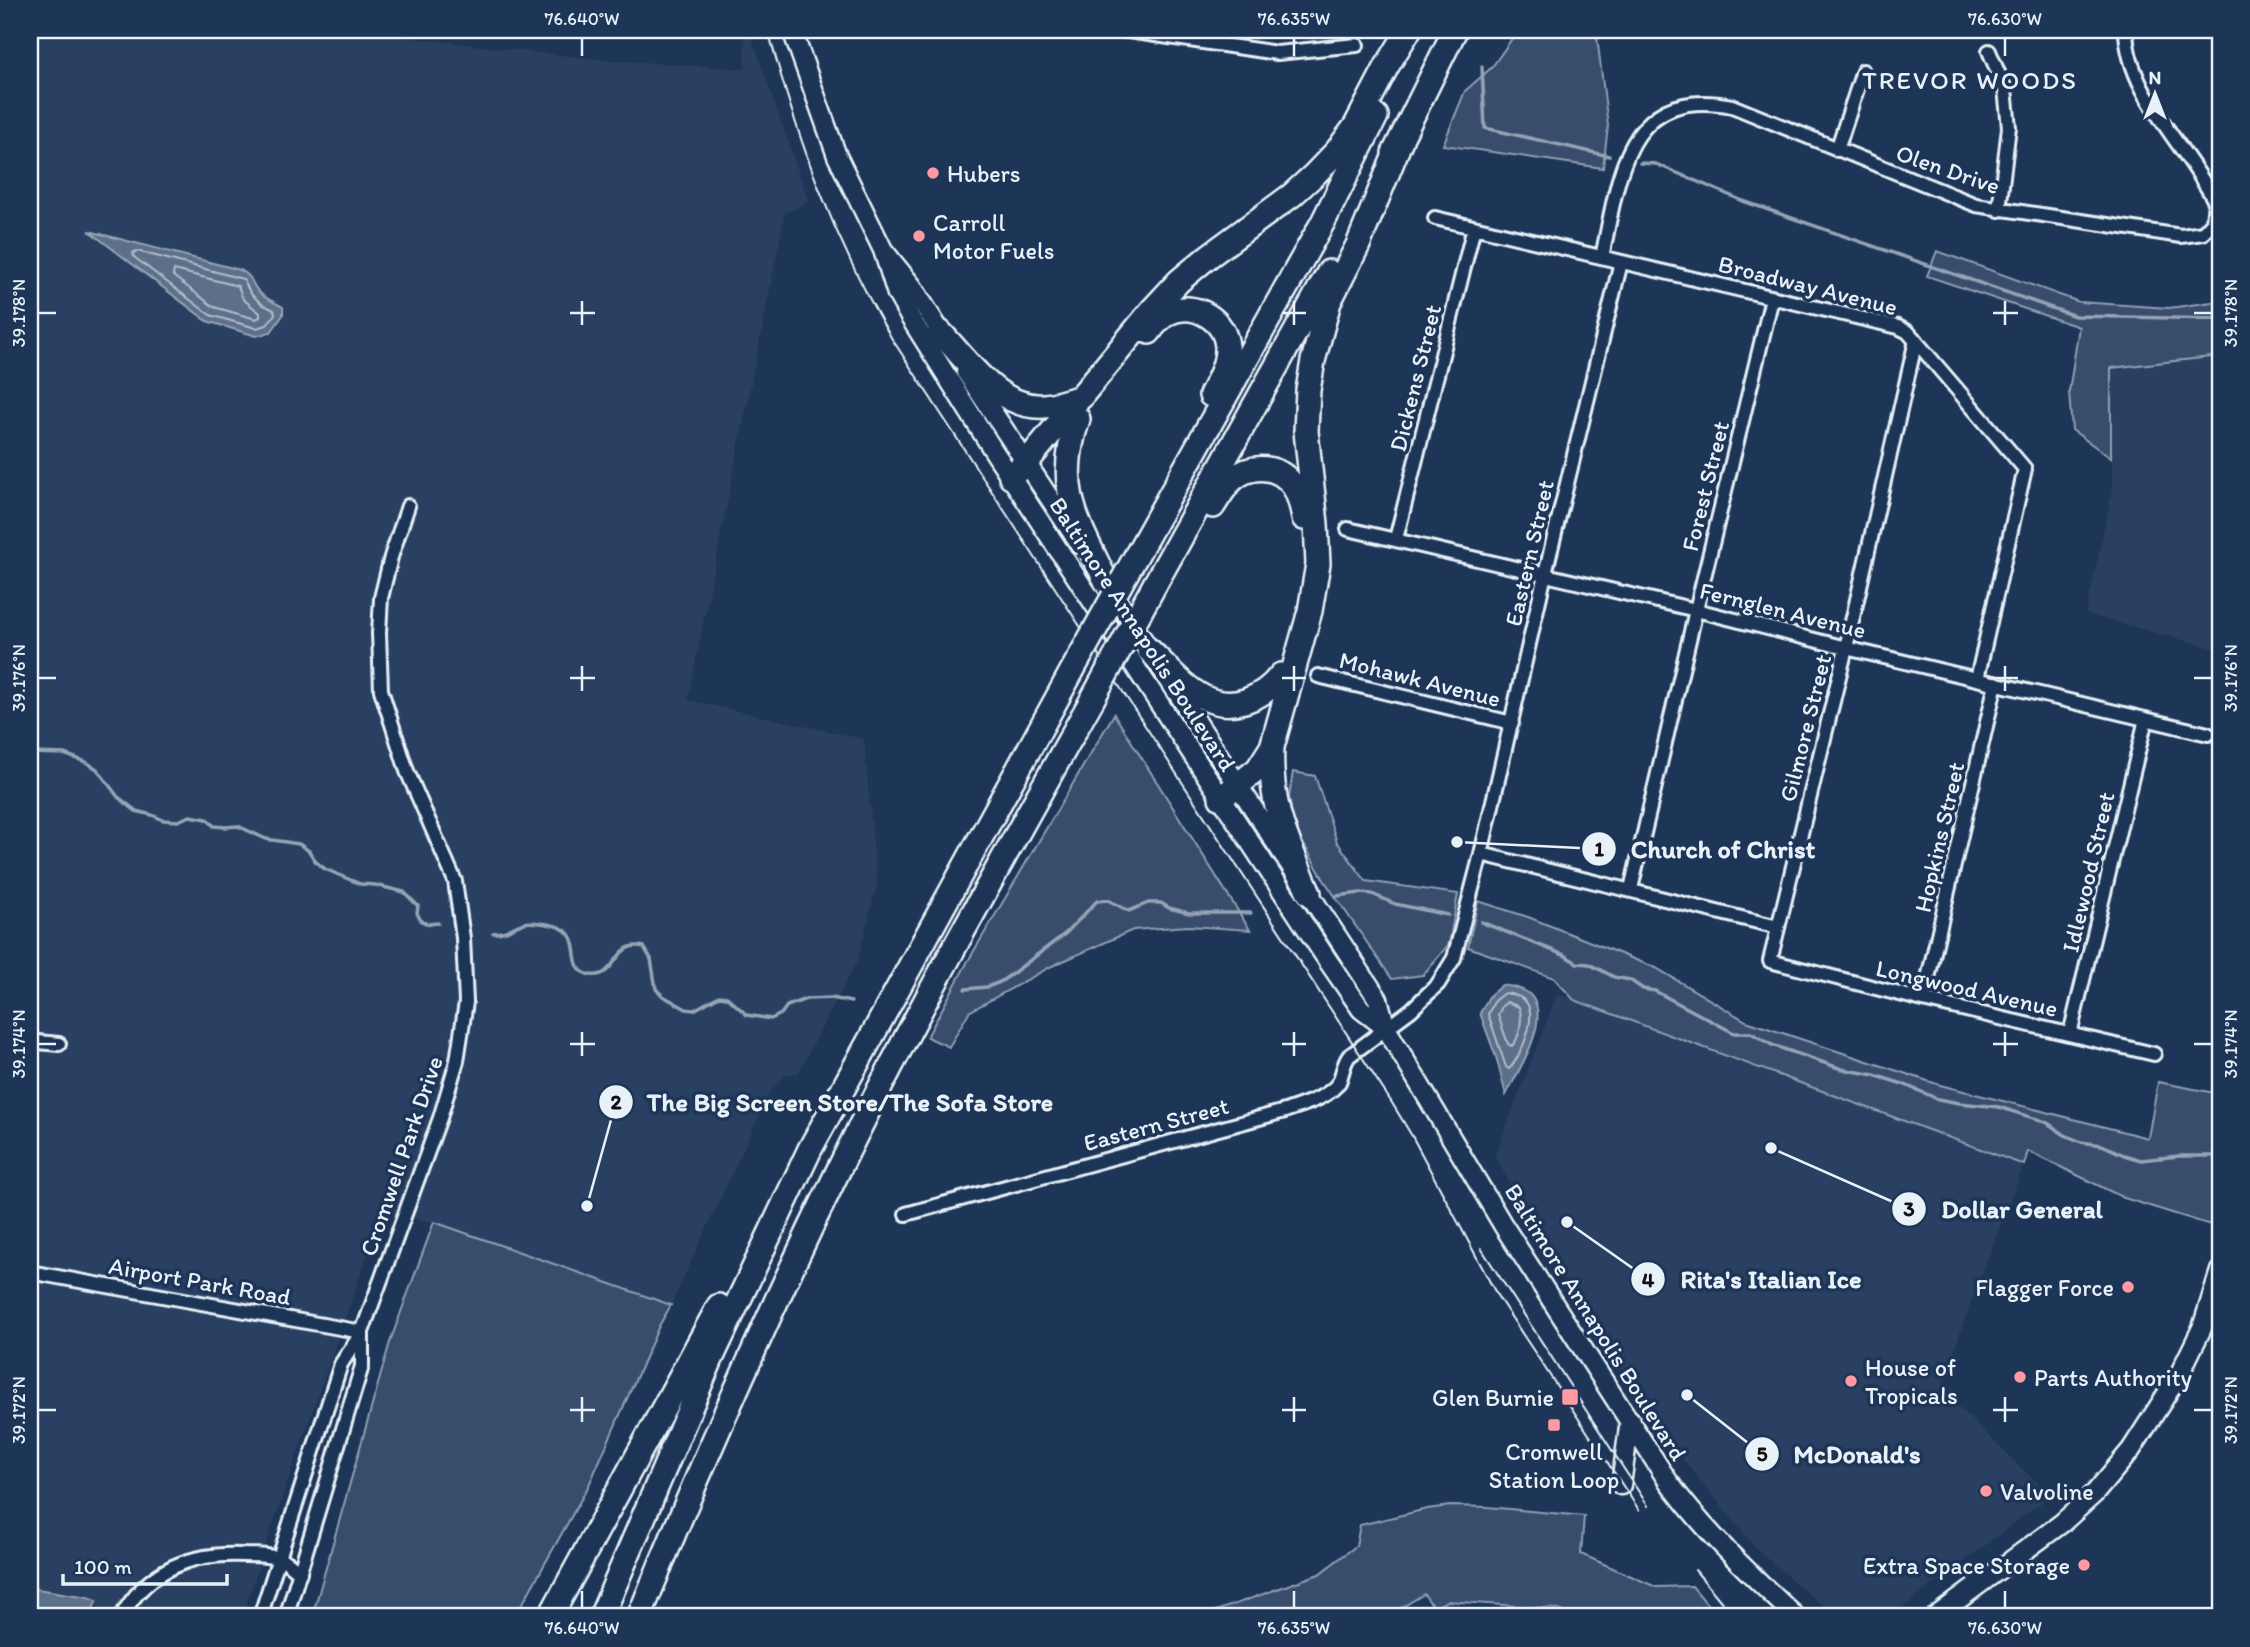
<svg xmlns="http://www.w3.org/2000/svg" width="2250" height="1647" font-family="Itim,sans-serif">
<rect width="100%" height="100%" fill="#1d3557"/>
<filter id="ink" filterUnits="userSpaceOnUse"><feTurbulence type="fractalNoise" baseFrequency=".0143" numOctaves="2"/><feDisplacementMap in="SourceGraphic" scale="14" xChannelSelector="R" yChannelSelector="G"/><feConvolveMatrix kernelMatrix="1 2 1 2 8 2 1 2 1" color-interpolation-filters="sRGB"/></filter>
<g filter="url(#ink)">
<!-- built -->
<path fill="#2a4162" d="M30,30h350l6,5 209,24 150,10 -1,-39h5l60,172 -24,11 -97,487 176,39 13,146 -19,74 -60,114 -12,1 -16,18 -99,213 -237,-83 -52,-9 -113,322 -27,82h-212z
M2220,356v294l-134,-36 26,-122 -1,-124z
M1557,994l467,171 -54,139 -29,86 109,106 -160,121h-54l-77,-65 -98,-119 -110,-173 -56,-104z"/>
<!-- green -->
<path fill="#374d6c" stroke="#909fb2" stroke-width="2" d="M1518,30h112l-33,6 11,90 -5,42 -160,-23 22,-54 27,-24z
M1937,251l142,51 90,6 51,-7v55l-109,12v90l-39,-28 -3,-38 10,-65 -152,-51z
M1114,714l136,216 -62,-4 -55,4 -81,36 -83,46 -20,35 -22,-10 41,-76z
M1293,772l22,4 22,66 29,39 92,13 -9,50 -26,31 -31,4 -68,-99 -30,-53 -5,-30z
M1478,901l50,16 128,51 90,53 194,64 208,53 10,-56 62,12v134l-96,-30 -96,-47 -4,14 -450,-165 -20,-22 -86,-31z
M434,1222l237,83 -12,21 -70,159 -74,132h-203l78,-275z
M1450,1506l37,1 97,9 -3,38 75,33 36,-1 26,31h-146l-15,-8 -110,-8 -13,7 -10,-14 -38,23h-187l120,-43 37,-28 4,-21 67,-16z"/>
<!-- water -->
<path fill="#5d7089" stroke="#95a4b5" stroke-width="2" d="M89,231l151,39c14,7 10,12 18,21 7,8 16,11 25,16v8l-12,17 -15,4 -49,-15z
M1502,985c10,2 23,3 30,12 19,24 -15,76 -26,98l-9,-35 -17,-47 10,-18z
M30,1588l58,9 9,3 -8,17h-59z"/>
<g fill="none" stroke-linecap="round" stroke-linejoin="round">
<!-- shore -->
<path stroke="#b0bdcc" stroke-width="2" d="M137,251l106,28 8,15 11,10 12,6 1,4 -8,11 -11,3 -46,-13 -76,-58 -1,-4z
M174,270l64,16 5,13 17,14v4l-4,2 -42,-12 -41,-31z
M1504,993c8,1 15,2 21,8 14,14 -4,56 -16,68l-3,-2 -18,-53 7,-14z
M1507,1002l12,5c4,11 1,31 -7,39l-4,-2 -10,-29 4,-9z"/>
<!-- stream -->
<path stroke="#95a4b5" stroke-width="3.5" d="M1482,67l3,61 124,28
M1640,163l16,1 87,37 332,115 145,3
M30,753l34,1 22,8 11,7 21,28 18,14 16,4 11,5 15,1 12,-5 17,3 7,7 11,1 13,-1 28,13 33,5 10,7 7,11 9,7 35,15 15,1 29,7 14,14 -1,7 4,8 7,3 10,-1
M1336,896l24,-3 12,1 23,10 53,11
M1481,922l83,33 13,8 12,1 25,13 16,3 13,9 12,2 79,42h17l21,12 70,24 32,6 29,9 35,15 21,4 40,4 47,15 19,13 16,7 21,3 22,10 17,5 38,-4h41
M493,933c15,0 18,-6 31,-10 7,-2 25,1 32,3 31,9 7,44 35,49 26,4 23,-36 53,-28l7,12 5,30 7,7 23,13 8,1 25,-14 8,1 20,18 24,4 10,-5 6,-8 19,-7 26,-1 19,4
M965,989l22,-2 13,-5 12,-8 54,-41 31,-32 11,-1 21,11 19,-8h13l8,5 20,5h62"/>
<!-- street casing -->
<g stroke="#e8f1f8" stroke-width="18">
<path id="street" d="M1122,30l155,23 80,-8
M1989,51l16,38 4,38 -10,83
M1837,150l26,-79
M1435,218l463,109 10,5 117,137 -48,210
M1602,257c17,-78 22,-172 130,-151l244,99 205,31 22,-3 10,-11 2,-20c-27,-55 -88,-108 -89,-172
M1916,340l-70,308 -76,313 153,39 231,54
M1348,529l348,81 150,38 362,86
M1396,539l78,-312
M1318,676l194,47
M1481,854l297,73
M1631,889l65,-279 76,-312
M1923,1000l73,-317
M2070,1034l76,-315
M30,1039l8,3 21,2
M906,1214l379,-103c16,-6 44,-13 54,-29 4,-9 4,-18 10,-26l62,-46 27,-26 16,-26 27,-104 64,-280 76,-312
M30,1272l332,60
M121,1617c27,-49 71,-65 124,-62 12,0 27,0 38,5 6,2 12,9 17,13
M260,1617l81,-253 21,-32 78,-214 17,-57 9,-59 -3,-64 -8,-57 -48,-110 -26,-81 -2,-57 2,-35 10,-41 17,-51
M286,1617l76,-251v-33"/>
</g>
<!-- secondary casing -->
<g stroke="#e8f1f8" stroke-width="23">
<path id="secondary" d="M792,30l45,126 46,94 14,44 14,25 84,134 333,508 33,48 25,19
M883,250l29,36 35,56
M966,372l114,172
M1109,588l269,411 8,29 117,197 165,256c37,51 82,93 128,136
M1621,1485l9,-65
M1935,1617l127,-94 33,-30 36,-43 48,-75 23,-47 18,-57"/>
</g>
<!-- highway casing -->
<g stroke="#e8f1f8" stroke-width="28">
<path id="highway" d="M1394,153l61,-123
M940,332c28,29 58,77 104,74 12,-1 25,-5 37,-9
M1149,332c5,-7 11,-14 19,-19 26,-13 59,7 59,36 0,16 -9,32 -16,46
M1078,419c-25,72 2,106 32,170
M1011,477l20,-20 122,-148 26,-28 30,-25 83,-61 23,-21 22,-23 18,-24 32,-61 22,-36
M1213,506c6,-9 11,-19 20,-27 18,-16 48,-14 61,8 6,9 8,21 10,31
M1136,556l187,-334 53,-106
M1155,584l174,-312
M1149,650c17,16 34,37 54,47 28,15 60,2 78,-22
M1272,747c-3,61 15,92 37,146
M1221,798l37,-29 14,-22 38,-136 8,-47 -2,-40 -10,-93 2,-41 5,-29 16,-59 29,-57 43,-105
M550,1617l169,-311
M601,1617l110,-258 99,-210 262,-478
M639,1617c62,-151 128,-301 200,-448 78,-159 166,-314 253,-469"/>
</g>
<!-- street -->
<use href="#street" stroke="#1d3557" stroke-width="12"/>
<!-- secondary -->
<use href="#secondary" stroke="#1d3557" stroke-width="18"/>
<!-- highway -->
<use href="#highway" stroke="#1d3557" stroke-width="23"/>
<!-- tram -->
<path stroke="#e8f1f8" stroke-width="2" d="M768,30c31,113 64,207 124,309l500,764 20,33 86,161 141,213
M1481,1248l167,258
M1695,1570l39,47"/>
<!-- highway-bridge casing -->
<g stroke="#e8f1f8" stroke-width="28" stroke-linecap="butt">
<path id="highway-bridge" d="M1072,671l64,-115
M1092,700l63,-116"/>
</g>
<!-- highway-bridge -->
<use href="#highway-bridge" stroke="#1d3557" stroke-width="23"/>
</g>
</g>
<!-- ticks -->
<path fill="none" stroke="#e8f1f8" stroke-width="2.5" d="M582,38v18M1294,38v18M2005,38v18M582,301v24M1294,301v24M2005,301v24M38,313h18M570,313h25M1282,313h24M1993,313h25M2194,313h18M582,666v25M1294,666v25M2005,666v25M38,678h18M570,678h25M1282,678h24M1993,678h25M2194,678h18M582,1032v24M1294,1032v24M2005,1032v24M38,1044h18M570,1044h25M1282,1044h24M1993,1044h25M2194,1044h18M582,1397v25M1294,1397v25M2005,1397v25M38,1410h18M570,1410h25M1282,1410h24M1993,1410h25M2194,1410h18M582,1591v17M1294,1591v17M2005,1591v17"/>
<!-- markers -->
<g fill="#ff9aa2" stroke="#1d3557" stroke-width="2.5">
<circle cx="933" cy="173" r="7"/>
<circle cx="919" cy="236" r="7"/>
<circle cx="2128" cy="1287" r="7"/>
<circle cx="2020" cy="1377" r="7"/>
<circle cx="1851" cy="1381" r="7"/>
<rect x="1561" y="1388" width="18" height="18" rx="3.5"/>
<rect x="1547" y="1418" width="14" height="14" rx="3.5"/>
<circle cx="1986" cy="1491" r="7"/>
<circle cx="2084" cy="1565" r="7"/>
</g>
<g text-anchor="middle" dominant-baseline="central" stroke-width="7" stroke-linejoin="round" paint-order="stroke">
<!-- street labels -->
<g font-size="24" fill="#e8f1f8" stroke="#1d3557">
<text transform="translate(1948 169) rotate(19)">Olen Drive</text>
<text transform="translate(1808 285) rotate(14)">Broadway Avenue</text>
<text transform="translate(1415 378) rotate(-76)">Dickens Street</text>
<text transform="translate(1705 486) rotate(-76)">Forest Street</text>
<text transform="translate(1529 553) rotate(-77)">Eastern Street</text>
<text transform="translate(1783 610) rotate(14)">Fernglen Avenue</text>
<text transform="translate(1143 634) rotate(57)">Baltimore Annapolis Boulevard</text>
<text transform="translate(1420 679) rotate(14)">Mohawk Avenue</text>
<text transform="translate(1805 728) rotate(-76)">Gilmore Street</text>
<text transform="translate(1939 837) rotate(-77)">Hopkins Street</text>
<text transform="translate(2088 872) rotate(-77)">Idlewood Street</text>
<text transform="translate(1967 988) rotate(13)">Longwood Avenue</text>
<text transform="translate(1156 1124) rotate(-15)">Eastern Street</text>
<text transform="translate(401 1156) rotate(-71)">Cromwell Park Drive</text>
<text transform="translate(200 1281) rotate(10)">Airport Park Road</text>
<text transform="translate(1596 1322) rotate(58)">Baltimore Annapolis Boulevard</text>
</g>
<!-- poi labels -->
<g font-size="24" fill="#e8f1f8" stroke="#1d3557" text-anchor="start">
<text x="947" y="173">Hubers</text>
<text x="933" y="222">Carroll<tspan x="933" dy="28">Motor Fuels</tspan></text>
<text x="2114" y="1287" text-anchor="end">Flagger Force</text>
<text x="1865" y="1367">House of<tspan x="1865" dy="28">Tropicals</tspan></text>
<text x="2034" y="1377">Parts Authority</text>
<text x="1554" y="1397" text-anchor="end">Glen Burnie</text>
<text x="1554" y="1451" text-anchor="middle">Cromwell<tspan x="1554" dy="28">Station Loop</tspan></text>
<text x="2000" y="1491">Valvoline</text>
<text x="2070" y="1565" text-anchor="end">Extra Space Storage</text>
</g>
<!-- neighbourhood labels -->
<g font-size="26" letter-spacing="2" fill="#e8f1f8" stroke="#1d3557">
<text x="1970" y="80">TREVOR WOODS</text>
</g>
</g>
<!-- callouts -->
<path fill="none" stroke="#e8f1f8" stroke-width="2.5" d="M1457 842L1599 849M587 1206L616 1102M1771 1148L1909 1209M1567 1222L1648 1279M1687 1395L1762 1454"/>
<g fill="#e8f1f8" stroke="#1d3557" stroke-width="2.5">
<circle cx="1457" cy="842" r="7"/>
<circle cx="587" cy="1206" r="7"/>
<circle cx="1771" cy="1148" r="7"/>
<circle cx="1567" cy="1222" r="7"/>
<circle cx="1687" cy="1395" r="7"/>
<circle cx="1599" cy="849" r="18"/>
<circle cx="616" cy="1102" r="18"/>
<circle cx="1909" cy="1209" r="18"/>
<circle cx="1648" cy="1279" r="18"/>
<circle cx="1762" cy="1454" r="18"/>
</g>
<g font-size="21" text-anchor="middle" font-weight="bold" fill="#111">
<text x="1599" y="856">1</text>
<text x="616" y="1109">2</text>
<text x="1909" y="1216">3</text>
<text x="1648" y="1287">4</text>
<text x="1762" y="1461">5</text>
</g>
<g font-size="26" text-anchor="middle" font-weight="bold" fill="#e8f1f8" stroke="#1d3557" stroke-width="7" stroke-linejoin="round" paint-order="stroke">
<text x="1723" y="858">Church of Christ</text>
<text x="850" y="1111">The Big Screen Store/The Sofa Store</text>
<text x="2022" y="1218">Dollar General</text>
<text x="1771" y="1288">Rita's Italian Ice</text>
<text x="1857" y="1463">McDonald's</text>
</g>
<!-- margin -->
<rect width="2250" height="1647" fill="none" stroke="#1d3557" stroke-width="77"/>
<!-- north arrow -->
<g transform="translate(2155 94)" stroke="#1d3557" stroke-width="5" paint-order="stroke">
<path d="M0-5L12 26L0 18L-12 26Z" fill="#e8f1f8"/>
<text y="-10" font-size="19" font-weight="bold" text-anchor="middle" fill="#e8f1f8">N</text>
</g>
<!-- scale -->
<path d="M63 1574v10h164v-10" fill="none" stroke="#e8f1f8" stroke-width="3.5"/>
<text x="74" y="1574" font-size="21" fill="#e8f1f8" stroke="#1d3557" stroke-width="5" paint-order="stroke">100 m</text>
<rect x="38" y="38" width="2174" height="1570" fill="none" stroke="#e8f1f8" stroke-width="2.5"/>
<g font-size="18" text-anchor="middle" fill="#e8f1f8">
<text x="582" y="25">76.640°W</text>
<text x="1294" y="25">76.635°W</text>
<text x="2005" y="25">76.630°W</text>
<text transform="translate(19 313) rotate(-90)" y="6">39.178°N</text>
<text transform="translate(2231 313) rotate(-90)" y="6">39.178°N</text>
<text transform="translate(19 678) rotate(-90)" y="6">39.176°N</text>
<text transform="translate(2231 678) rotate(-90)" y="6">39.176°N</text>
<text transform="translate(19 1044) rotate(-90)" y="6">39.174°N</text>
<text transform="translate(2231 1044) rotate(-90)" y="6">39.174°N</text>
<text transform="translate(19 1410) rotate(-90)" y="6">39.172°N</text>
<text transform="translate(2231 1410) rotate(-90)" y="6">39.172°N</text>
<text x="582" y="1634">76.640°W</text>
<text x="1294" y="1634">76.635°W</text>
<text x="2005" y="1634">76.630°W</text>
</g>
</svg>
